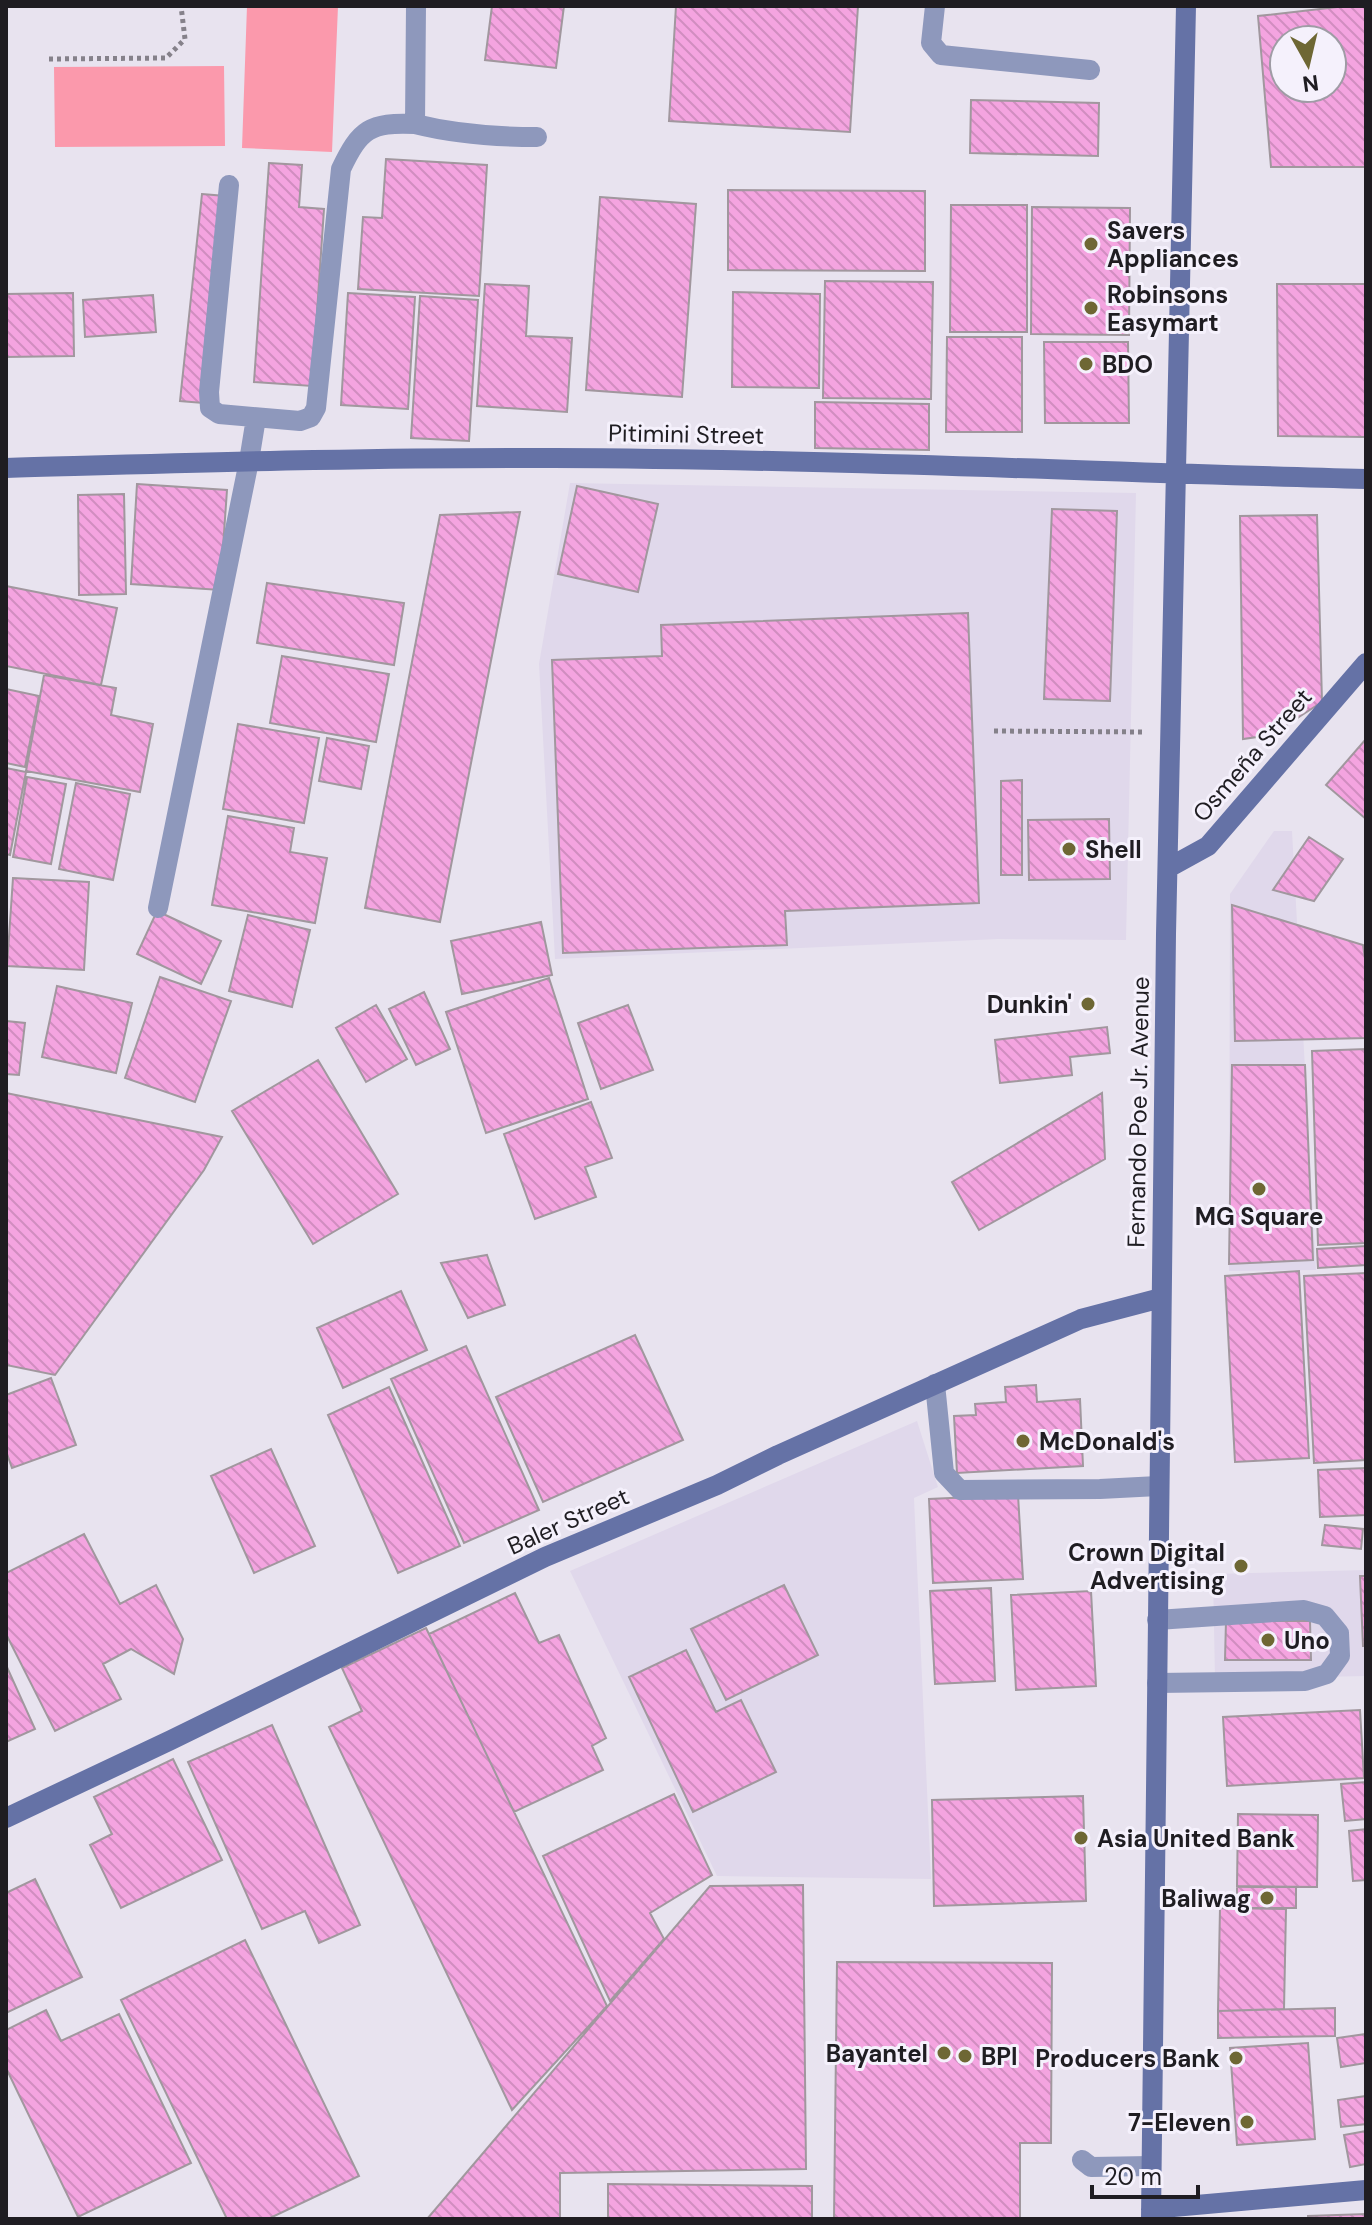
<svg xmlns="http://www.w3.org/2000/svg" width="1372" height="2225" font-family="'DM Sans',sans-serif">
<defs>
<pattern id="building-back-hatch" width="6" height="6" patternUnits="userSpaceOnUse" patternTransform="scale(2)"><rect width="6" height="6" fill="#f4a4e0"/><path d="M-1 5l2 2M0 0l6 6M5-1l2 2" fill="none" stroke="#d18dc0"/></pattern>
</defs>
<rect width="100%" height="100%" fill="#e8e3ef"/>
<!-- built -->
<path fill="#e0d8eb" d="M570,483l566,10 -10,447 -128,-1 -443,20 -16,-295z
M1274,831h18l24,439 -87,1 1,-377z
M917,1421l21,66 -24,11 17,381 -214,-3 -147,-305z
M1366,1570v106l-151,3 -2,-105z"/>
<!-- pitch -->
<path fill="#fb99ac" d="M247,6h91l-6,146 -90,-4z
M224,66l1,80 -170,1 -1,-80z"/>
<!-- building -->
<path fill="url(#building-back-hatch)" stroke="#a1979e" stroke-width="2" fill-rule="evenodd" d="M492,6h72l-8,62 -71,-8z
M676,6h182l-8,126 -181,-11z
M1346,6h20v161h-95l-13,-151zM1284,40h48v48h-48z
M971,100l128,3 -1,53 -128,-3z
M386,159l101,6 -8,131 -121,-7 5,-72 19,1z
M269,163l33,2 -3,42 25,2 -12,177 -58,-4z
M728,190l197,1v80l-197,-1z
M202,194l23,2 -22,207 -23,-2z
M600,197l96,7 -14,193 -96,-7z
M951,205h76v127h-77z
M1032,207l98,1 -1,127 -98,-1z
M825,281l108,1 -2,117 -108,-1z
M485,284l44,2 -3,50 46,2 -5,74 -90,-6z
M1277,284h89v153l-88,-1z
M733,292l87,2 -1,94 -87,-1z
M73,293l1,63 -68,1v-63z
M348,293l67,4 -7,112 -67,-4z
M153,295l3,37 -71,5 -2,-37z
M420,296l58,4 -9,141 -58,-3z
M947,337h75v95h-76z
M1044,342h84l1,81h-84z
M815,402l114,2v46l-114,-2z
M137,484l90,6 -7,100 -89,-6z
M577,486l81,18 -20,88 -80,-18z
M124,494l2,100 -47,1 -1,-100z
M1052,509l65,2 -7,190 -66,-2z
M520,512l-80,410 -75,-14 75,-393z
M1317,515l5,187 -51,33 -28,4 -3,-223z
M267,583l137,20 -10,62 -137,-22z
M6,586l111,22 -16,77 -95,-19z
M968,613l11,290 -194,8 2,34 -224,8 -11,-293 110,-4 -1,-31z
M282,656l107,18 -13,68 -106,-19z
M44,675l72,13 -5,27 42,9 -13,68 -114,-21z
M6,689l33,7 -14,71 -19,-4z
M238,724l81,14 -15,85 -81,-14z
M327,738l42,8 -8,43 -42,-8z
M1366,739v80l-40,-34z
M6,768l20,4 -16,83 -4,-1z
M27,777l39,7 -15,80 -38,-7z
M1022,780v95h-21v-94z
M76,783l54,11 -17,86 -54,-11z
M228,816l66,12 -4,24 37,6 -12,65 -103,-18z
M1109,819l1,60 -81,1 -1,-60z
M1309,837l34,22 -29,42 -41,-11z
M13,878l76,4 -5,88 -77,-4z
M1232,905l131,40 3,20v73l-131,3z
M157,911l64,30 -20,43 -64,-30z
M248,915l62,15 -18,77 -63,-16z
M541,922l11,53 -90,19 -11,-53z
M160,977l71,24 -36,101 -70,-24z
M549,978l39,121 -102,34 -40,-121z
M57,986l75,17 -16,70 -74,-16z
M424,992l26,57 -34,16 -27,-56z
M376,1005l31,54 -41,23 -30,-54z
M628,1005l25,65 -52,19 -23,-66z
M6,1021l19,2 -6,52 -13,-1z
M1107,1027l3,26 -40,4 2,18 -72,8 -5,-43z
M1366,1049v194l-48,2 -6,-194z
M318,1060l80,134 -85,50 -81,-133z
M1232,1065h73l8,195 -84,4z
M6,1093l216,44 -18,33 -149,205 -49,-10z
M1102,1093l3,66 -126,71 -27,-48z
M591,1102l21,56 -27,9 11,30 -61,22 -31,-85z
M1366,1246v19l-48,3 -1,-19z
M487,1255l18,50 -37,13 -27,-55z
M1299,1271l10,187 -74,4 -10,-186z
M1366,1273v187l-52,3 -10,-187z
M401,1291l26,59 -84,38 -26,-60z
M635,1335l48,105 -140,62 -47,-105z
M466,1346l73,164 -75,33 -73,-164z
M51,1378l25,67 -64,23 -6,-17v-56z
M1036,1385l1,17 43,-3 3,67 -126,7 -3,-57 22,-1 -1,-11 31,-2 -1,-15z
M389,1387l71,159 -62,27 -70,-158z
M271,1449l44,97 -61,27 -43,-97z
M1366,1468v47l-46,2 -2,-47z
M1018,1495l5,84 -90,4 -4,-84z
M1325,1525l38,4 -2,20 -39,-4z
M84,1534l36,70 36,-19 27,54 -9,35 -43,-25 -28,15 18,35 -66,32 -49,-97v-61z
M1360,1576h6v70h-3z
M784,1585l34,70 -92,45 -35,-71z
M991,1588l4,93 -60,3 -5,-93z
M1091,1591l5,95 -80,4 -5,-95z
M515,1593l24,50 20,-8 47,103 -14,8 11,24 -89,42 -85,-178z
M1226,1621h84l1,39h-86z
M426,1628l181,378 -95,104 -183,-383 33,-16 -20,-43z
M686,1650l30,62 25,-12 35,72 -83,40 -64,-135z
M6,1665l29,64 -29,13z
M1360,1710l4,68 -137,8 -4,-69z
M272,1725l88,200 -41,18 -14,-32 -43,18 -74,-167z
M173,1759l49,101 -101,48 -31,-63 22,-11 -18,-37z
M1366,1782v37l-21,2 -4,-37z
M674,1794l38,81 -62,38 14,26 -54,62 -67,-145z
M1083,1796l3,105 -152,5 -2,-106z
M1238,1814l80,1 -1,72 -80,-1z
M1366,1829v51l-13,1 -4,-50z
M35,1879l47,98 -76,36v-120z
M803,1885l3,284 -246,4v46h-133l283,-333z
M1237,1887h59v21h-59z
M1220,1908l66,1 -2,100 -66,2z
M245,1940l114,236 -91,43h-41l-106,-219z
M837,1962l215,1 -1,180h-31v76h-186z
M1335,2008v28l-117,2v-27z
M46,2010l15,31 58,-27 72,149 -113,54 -72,-149v-38z
M1366,2034v29l-25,4 -4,-29z
M1308,2043l7,96 -78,6 -7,-97z
M1366,2096v28l-25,3 -3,-27z
M1366,2131v33l-16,3 -6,-32z
M608,2184l204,2v33h-204z
M1366,2214v5h-58v-3z"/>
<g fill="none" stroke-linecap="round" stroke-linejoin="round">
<!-- path -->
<path stroke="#85818a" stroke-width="5" stroke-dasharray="4 4" stroke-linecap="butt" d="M49,59l117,-1 19,-19 -4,-33
M994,731l151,1"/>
<!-- lane -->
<path stroke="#8e98bc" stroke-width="20" d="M935,6l-4,37 10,12 149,15
M415,124c40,10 80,13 122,13
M229,185l-20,207 1,16 9,6 81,7 11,-4 5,-9 25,-239c19,-40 29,-47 74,-45l1,-118
M249,461l7,-43
M935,1384l9,89 16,17 140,-1 58,-3
M1157,1620l147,-10 21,6 14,17 1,23 -13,18 -22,7 -148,2
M1082,2160l9,7 60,-1"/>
<!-- street -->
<path stroke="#8e98bc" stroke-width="20" d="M158,908l91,-447"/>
<!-- secondary -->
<path stroke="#6572a6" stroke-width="20" d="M6,468c182,-5 364,-11 547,-10 271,1 542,14 813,21
M1168,868l40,-22 158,-183
M6,1818l165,-78 374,-183 172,-72 61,-30 303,-136 80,-21
M1151,2209l215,-19
M1151,2219l15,-1285 20,-928"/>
</g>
<!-- markers -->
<g fill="#6e6734" stroke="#f5f1fc" stroke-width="3">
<circle cx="1091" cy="244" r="8"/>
<circle cx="1091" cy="308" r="8"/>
<circle cx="1086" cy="364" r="8"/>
<circle cx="1069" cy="849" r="8"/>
<circle cx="1088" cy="1004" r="8"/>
<circle cx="1259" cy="1189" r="8"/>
<circle cx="1023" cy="1441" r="8"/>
<circle cx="1241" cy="1566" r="8"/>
<circle cx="1268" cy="1640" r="8"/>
<circle cx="1081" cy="1838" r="8"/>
<circle cx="1267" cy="1898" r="8"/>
<circle cx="944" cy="2053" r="8"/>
<circle cx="965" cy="2056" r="8"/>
<circle cx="1236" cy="2058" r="8"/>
<circle cx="1247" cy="2122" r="8"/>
</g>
<g text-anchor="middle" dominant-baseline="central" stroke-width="6" stroke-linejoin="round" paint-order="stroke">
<!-- poi labels -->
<g font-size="24" font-weight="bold" fill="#1f1d22" stroke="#f5f1fc" text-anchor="start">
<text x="1107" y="230">Savers<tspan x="1107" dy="28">Appliances</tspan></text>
<text x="1107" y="294">Robinsons<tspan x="1107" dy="28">Easymart</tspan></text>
<text x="1102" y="364">BDO</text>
<text x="1085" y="849">Shell</text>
<text x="1072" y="1004" text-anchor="end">Dunkin'</text>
<text x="1259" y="1216" text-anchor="middle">MG Square</text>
<text x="1039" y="1441">McDonald's</text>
<text x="1225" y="1552" text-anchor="end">Crown Digital<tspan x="1225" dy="28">Advertising</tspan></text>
<text x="1284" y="1640">Uno</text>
<text x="1097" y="1838">Asia United Bank</text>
<text x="1251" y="1898" text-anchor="end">Baliwag</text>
<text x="928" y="2053" text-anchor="end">Bayantel</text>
<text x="981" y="2056">BPI</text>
<text x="1220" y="2058" text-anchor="end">Producers Bank</text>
<text x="1231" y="2122" text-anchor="end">7-Eleven</text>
</g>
<!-- street labels -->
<g font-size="24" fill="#1f1d22" stroke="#f5f1fc">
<text transform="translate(686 434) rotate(1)">Pitimini Street</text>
<text transform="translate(1252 755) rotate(-49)">Osmeña Street</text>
<text transform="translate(1138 1112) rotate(-89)">Fernando Poe Jr. Avenue</text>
<text transform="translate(568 1521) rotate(-24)">Baler Street</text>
</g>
</g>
<!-- border -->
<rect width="1372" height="2225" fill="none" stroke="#1f1d22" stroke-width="16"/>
<!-- north arrow -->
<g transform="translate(1308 64) rotate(172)"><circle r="38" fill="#f5f1fc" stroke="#9f9ca5" stroke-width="2"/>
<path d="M0-6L14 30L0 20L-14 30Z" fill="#6e6734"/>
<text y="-12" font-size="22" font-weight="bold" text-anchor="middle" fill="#1f1d22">N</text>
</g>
<!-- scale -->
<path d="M1092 2185v12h106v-12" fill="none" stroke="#1f1d22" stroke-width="4"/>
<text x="1104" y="2185" font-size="24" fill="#1f1d22" stroke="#f5f1fc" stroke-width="6" paint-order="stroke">20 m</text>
</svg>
